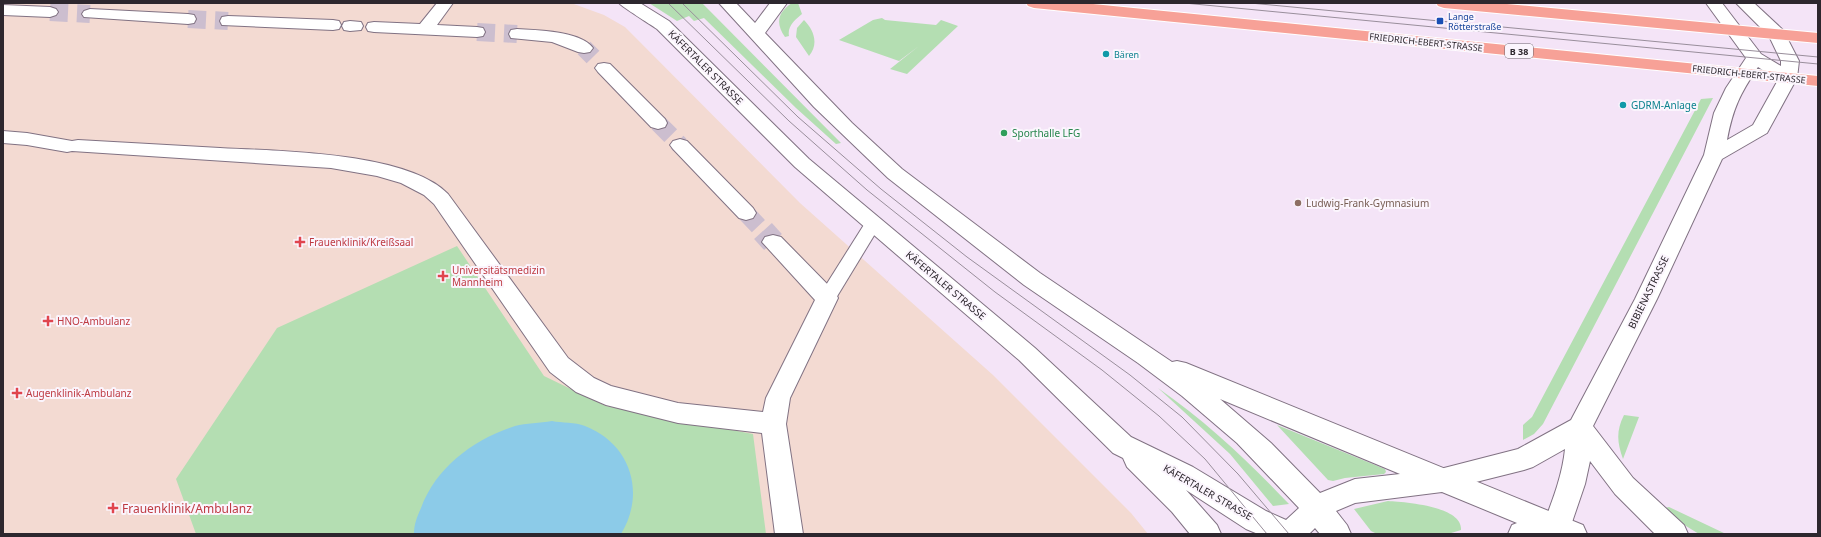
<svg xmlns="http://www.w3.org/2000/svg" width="1821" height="537" font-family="'Noto Sans',sans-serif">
<rect width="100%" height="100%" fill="#f4e4f7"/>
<!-- medical -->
<path fill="#f3dad2" d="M3,3h568l33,12 21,12 175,176 193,172 138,138 17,21h-1145z"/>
<!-- green -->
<path fill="#b4deb2" d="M649,3h53l139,140 -5,1 -40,-36 -92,-90 -10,3 -5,-5 -12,5z
M792,3h6l4,11c-6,5 -15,12 -13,22l-4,1c-10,-14 -7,-25 7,-34z
M882,18l3,2 51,5 5,-5 17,6 -51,48 -17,-5 29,-23 -20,15 -60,-21 34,-20z
M804,20c10,10 15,24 5,36l-13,-19 1,-9z
M1713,98l-170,326 -9,10 -11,6v-15l9,-8 169,-318z
M457,246l87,130 62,30 147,28 13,100h-570l-20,-55 101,-151z
M1158,388c50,35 89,72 131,116l-16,2 -43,-52z
M1624,415l15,2 -16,42c-6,-17 -7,-28 1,-44z
M1277,425l108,44 1,3 -2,2 -39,4 -12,3 -5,-1z
M1388,501c16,1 75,5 73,29l-13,4h-71l-6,-3 -17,-22z
M1669,507l57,27h-27l-13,-8 -22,-18z"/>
<!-- water -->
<path fill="#8ccbe8" d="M552,421c10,2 23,1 33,5 46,18 61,67 36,108h-207c0,-10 3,-17 7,-26 15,-41 53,-69 94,-82 11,-3 25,-3 37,-5z"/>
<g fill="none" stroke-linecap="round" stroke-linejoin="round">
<!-- street-tunnel-far1 -->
<path stroke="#ccbecf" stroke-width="18" stroke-dasharray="18 9" stroke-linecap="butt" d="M50,12l40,2
M188,19l40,2
M477,32l40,2
M584,48l9,9
M658,123l22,22
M746,213l18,19"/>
<!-- street-tunnel -->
<path stroke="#ccbecf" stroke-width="24" stroke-dasharray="24 12" stroke-linecap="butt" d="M763,231l10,11"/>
<!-- lane casing -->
<g stroke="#817283" stroke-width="2">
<path id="lane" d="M873,219l6,1 2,4 -48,79 -6,1 -6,-1 -3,-5 3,-5 46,-73z"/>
</g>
<!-- street casing -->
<g stroke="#817283" stroke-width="2">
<path id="street" d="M437,3h16l-16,22 40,2 6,1 2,4 -2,4 -6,1 -103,-5 -6,-1 -2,-4 2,-4 6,-1 46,2z
M1706,3h16l39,51 20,12v-5l-12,-25 -33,-33h18l29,27 16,31 -2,17 -30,55 -45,26 -65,140 -64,127 40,52 51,47 4,9h-33l-40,-40 -25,-33 -5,23 -17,50h-28c10,-28 22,-55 25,-85l-32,18 -9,3 -80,20 -9,-3 -4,-8 4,-8 9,-3 74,-19 53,-29 64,-121 69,-144 10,-42 12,-25 20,-30zM1758,67l20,13 -25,45 -26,15c6,-32 13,-46 31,-73z
M3,5l47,2 6,2 2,3 -2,3 -6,2 -47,-2z
M90,9l98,5 6,1 2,4 -2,4 -6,1 -104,-7 -2,-3 2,-3z
M228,16l105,4 6,1 2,4 -2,4 -6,1 -111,-5 -2,-4 2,-4z
M350,21l11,1 2,4 -2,4 -11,1 -6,-1 -2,-4 2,-4z
M517,29c19,1 64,2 76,19l-3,4 -6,1 -6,-1 -26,-10 -41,-4 -2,-4 2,-4z
M604,63l6,1 55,55 2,4 -2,4 -7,2 -7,-2 -53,-55 -3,-4 3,-4z
M3,131l24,2 45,8 6,-1c47,3 95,5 142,8 58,3 188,4 228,46l120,164 26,20 17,8 67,17 85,9 3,-14 49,-98 -53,-58 3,-5 8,-2 8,2 54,55 3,6 -48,100 -4,26 17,110h-28l-13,-101 -84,-10 -72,-18 -30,-13 -26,-20 -116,-168 -10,-9 -23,-12 -24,-7 -46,-8 -259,-17 -5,1 -40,-7 -24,-2z
M680,139l7,2 66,67 3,5 -3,5 -7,2 -7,-2 -66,-69 -3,-4 3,-4z"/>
</g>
<!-- secondary casing -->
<g stroke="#817283" stroke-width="2">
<path id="secondary" d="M619,3h21l29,18 140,138 226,189 96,89 62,30 73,44 20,9 13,-12 -62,-65 -55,-47 -44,-33 -114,-78 -136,-107 -74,-71 -95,-104h17l19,20 15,-20h17l-22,30 87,90 50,46 138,104 132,89 5,-1 9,2 397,162 4,9h-79l4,-9 5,-2 -75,-31 -87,11 -19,8 11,14 4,9h-31l-5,-6 -6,6h-51l-12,-5 -60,-39 31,35 4,9h-31l-18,-22 -45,-45 -4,-9 -10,-5 -94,-93 -224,-193 -138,-138c-7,-5 -35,-22 -38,-26zM1220,399l180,75 -45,5 -35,14 -49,-50z"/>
</g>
<!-- primary casing -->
<g stroke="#fff" stroke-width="2">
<path id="primary" d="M1026,3h57l735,73v10l-784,-78 -6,-2z
M1436,3h60l322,30v10l-374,-35 -6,-2z"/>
</g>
<!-- lane -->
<use href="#lane" fill="#fff" fill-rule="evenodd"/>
<!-- street -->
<use href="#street" fill="#fff" fill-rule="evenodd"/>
<!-- secondary -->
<use href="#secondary" fill="#fff" fill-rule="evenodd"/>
<!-- primary -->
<use href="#primary" fill="#f7a197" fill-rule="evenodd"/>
<!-- tram -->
<path stroke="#998e9b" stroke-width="1" d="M668,3l121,118 78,69 128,102 107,78 57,46 46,43 62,75
M682,3l116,114 83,72 86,68 163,118 52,42 56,57 51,60
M1184,3l634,61
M1250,3l568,54"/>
</g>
<!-- markers -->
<rect fill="#1a4fb4" stroke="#fbf5fd" stroke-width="1.5" x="1436" y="17" width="8" height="8" rx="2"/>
<g fill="#0f9aa8" stroke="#fbf5fd" stroke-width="1.5">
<circle cx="1106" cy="54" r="4"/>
<circle cx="1623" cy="105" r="4"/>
</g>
<circle fill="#2e9e5b" stroke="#fbf5fd" stroke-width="1.5" cx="1004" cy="133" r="4"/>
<circle fill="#8d6e63" stroke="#fbf5fd" stroke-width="1.5" cx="1298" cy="203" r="4"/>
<g fill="#e0444e" stroke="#fbf5fd" stroke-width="1.5">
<path d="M298 236h4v4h4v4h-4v4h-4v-4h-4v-4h4z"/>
<path d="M441 270h4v4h4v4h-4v4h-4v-4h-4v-4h4z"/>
<path d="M46 315h4v4h4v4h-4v4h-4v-4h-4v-4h4z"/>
<path d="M15 387h4v4h4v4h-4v4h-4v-4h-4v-4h4z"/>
<path d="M111 502h4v4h4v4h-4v4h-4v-4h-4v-4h4z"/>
</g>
<g text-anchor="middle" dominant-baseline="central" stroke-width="4" stroke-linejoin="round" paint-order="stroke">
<!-- far-transit labels -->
<g font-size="9" fill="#164399" stroke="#fbf5fd" text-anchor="start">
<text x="1448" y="16">Lange<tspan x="1448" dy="10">Rötterstraße</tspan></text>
</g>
<!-- far-street labels -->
<g font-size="9" fill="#2d272e" stroke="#fbf5fd">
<text transform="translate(1426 42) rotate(6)">FRIEDRICH-EBERT-STRASSE</text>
<text transform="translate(1749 74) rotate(6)">FRIEDRICH-EBERT-STRASSE</text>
</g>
<!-- shield labels -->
<rect fill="#fbf5fd" stroke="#6b656c" stroke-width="1" x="1505" y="44" width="28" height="14" rx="3"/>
<g font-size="9" font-weight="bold" fill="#2d272e">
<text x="1519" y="51">B 38</text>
</g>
<!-- far-culture labels -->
<g font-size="9" fill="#0d838f" stroke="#fbf5fd" text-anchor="start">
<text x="1114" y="54">Bären</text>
</g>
<!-- street labels -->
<g font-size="10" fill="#2d272e" stroke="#fbf5fd">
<text transform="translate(706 67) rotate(45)">KÄFERTALER STRASSE</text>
<text transform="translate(946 285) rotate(40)">KÄFERTALER STRASSE</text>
<text transform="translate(1648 292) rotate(-64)">BIBIENASTRASSE</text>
<text transform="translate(1208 492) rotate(30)">KÄFERTALER STRASSE</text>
</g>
<!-- culture labels -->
<g font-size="10" fill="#0d838f" stroke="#fbf5fd" text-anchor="start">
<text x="1631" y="105">GDRM-Anlage</text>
</g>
<!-- leisure labels -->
<g font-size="10" fill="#27864d" stroke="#fbf5fd" text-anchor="start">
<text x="1012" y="133">Sporthalle LFG</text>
</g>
<!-- education labels -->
<g font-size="10" fill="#785e54" stroke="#fbf5fd" text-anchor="start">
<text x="1306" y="203">Ludwig-Frank-Gymnasium</text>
</g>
<!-- health labels -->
<g font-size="10" fill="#be3a42" stroke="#fbf5fd" text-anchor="start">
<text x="309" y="242">Frauenklinik/Kreißsaal</text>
<text x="452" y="270">Universitätsmedizin<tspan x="452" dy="12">Mannheim</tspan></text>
<text x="57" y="321">HNO-Ambulanz</text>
<text x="26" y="393">Augenklinik-Ambulanz</text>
</g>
<!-- near-health labels -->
<g font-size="12" fill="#be3a42" stroke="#fbf5fd" text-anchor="start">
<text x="122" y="508">Frauenklinik/Ambulanz</text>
</g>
</g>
<!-- border -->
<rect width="1821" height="537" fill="none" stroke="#2d272e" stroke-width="8"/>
</svg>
